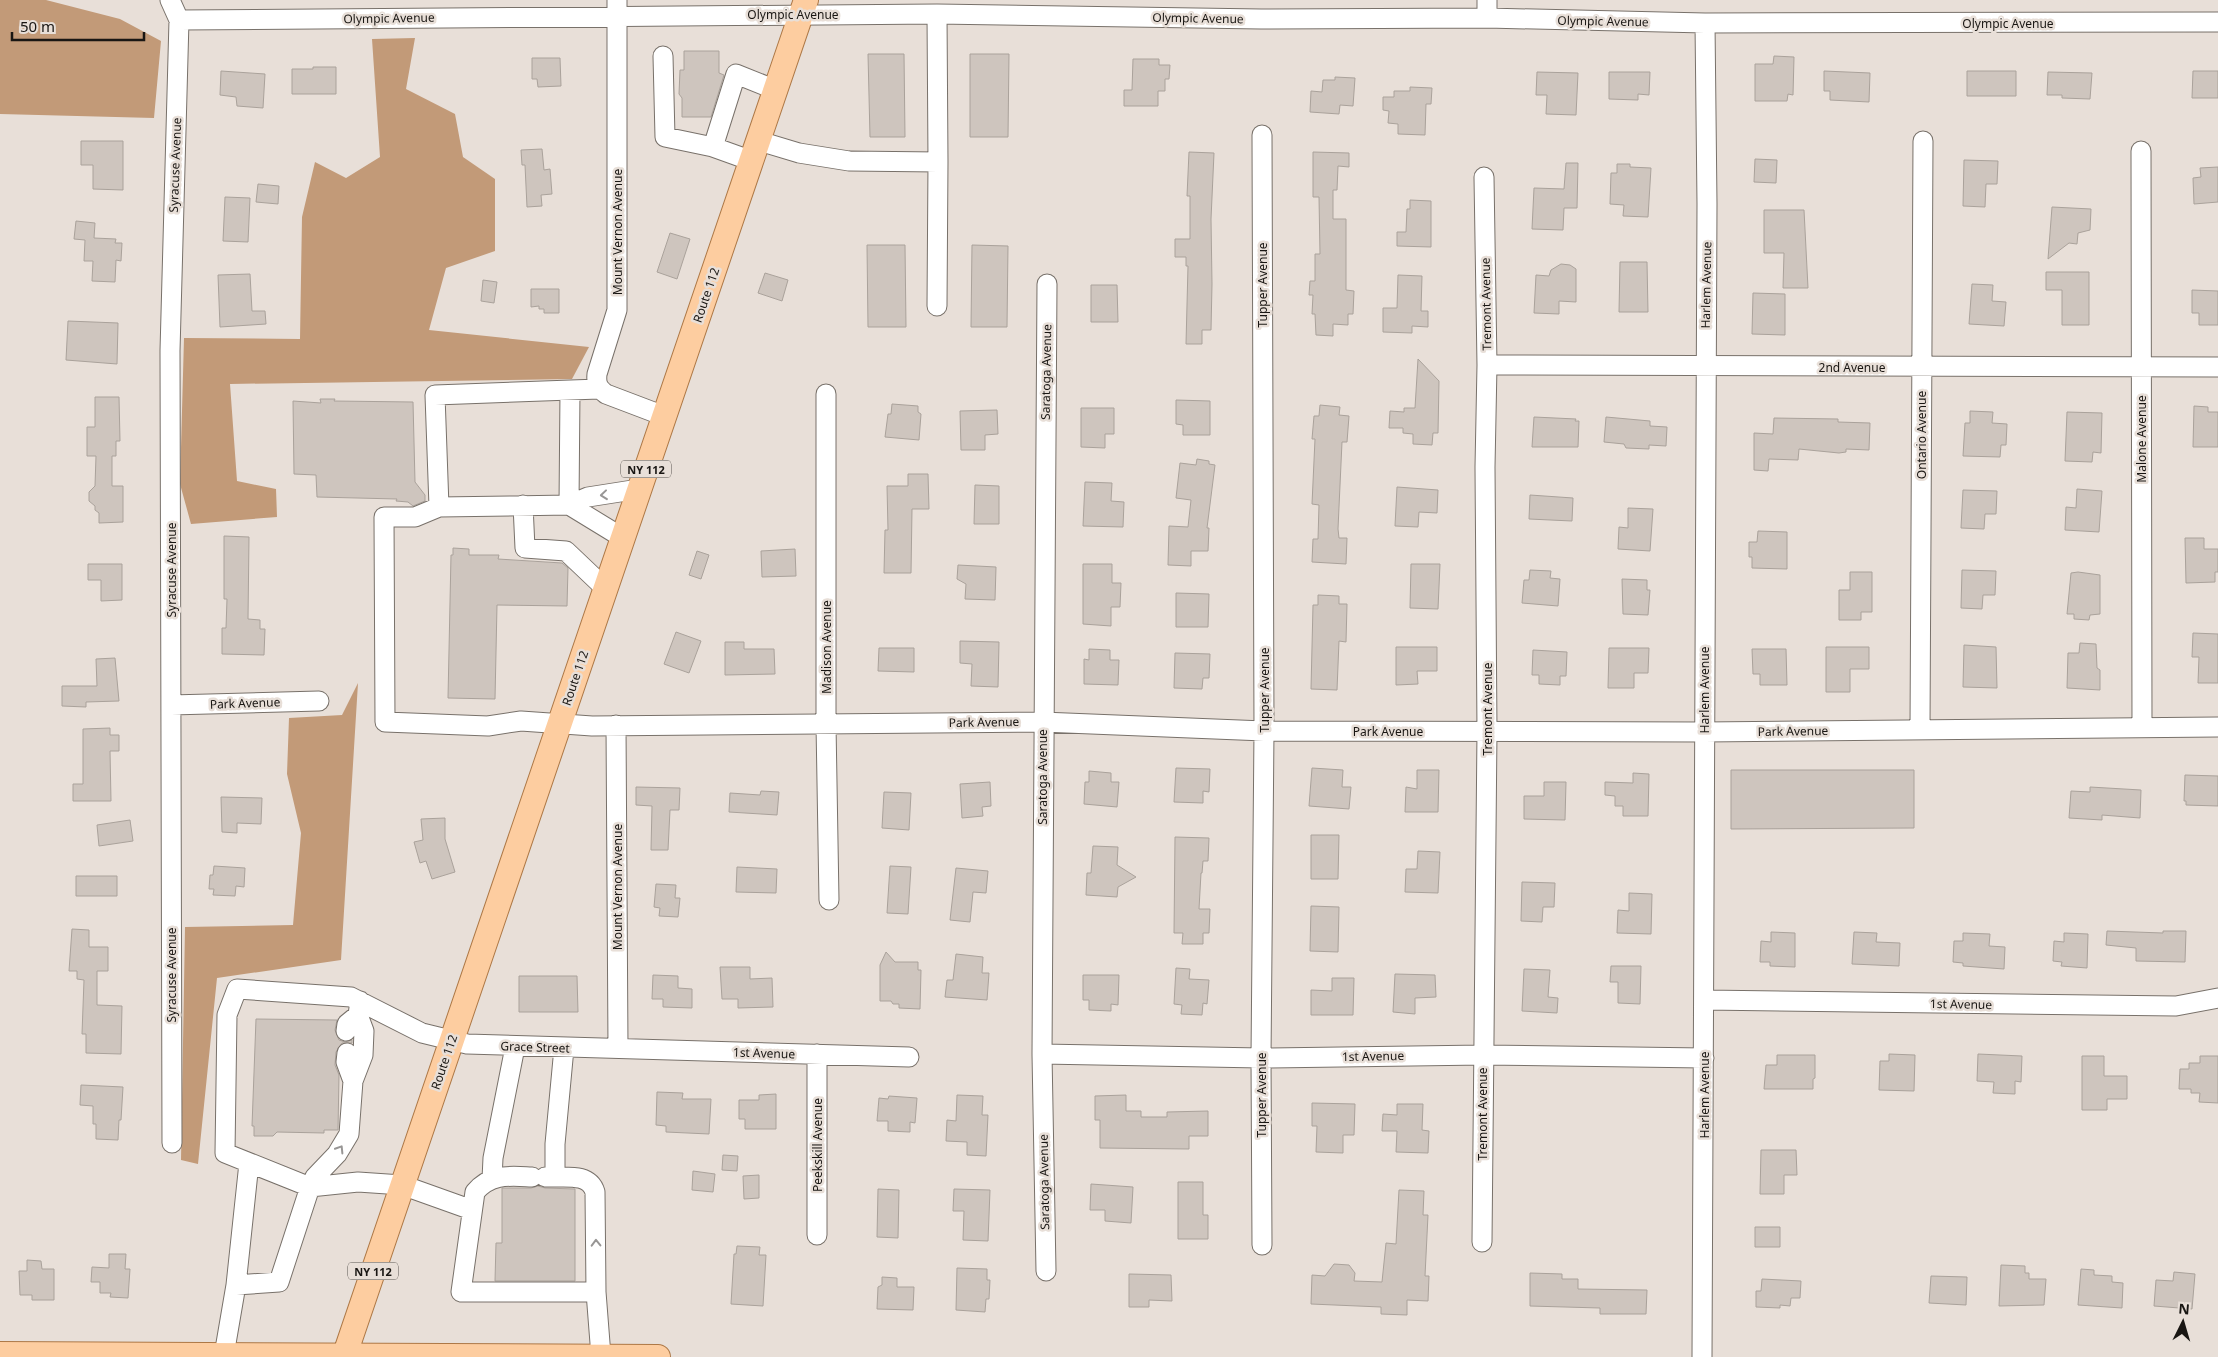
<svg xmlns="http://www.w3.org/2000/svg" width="2218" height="1357" font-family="'Noto Sans',sans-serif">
<rect width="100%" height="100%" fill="#e8dfd8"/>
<!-- forest -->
<path fill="#c29a78" d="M0,0h46l74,19 41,22 -7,77 -154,-4z
M415,38l-9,51 49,25 8,43 32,22v72l-49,17 -17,62 160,17 -17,32 -342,5 7,97 39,8 1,28 -86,7 -11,-40 4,-146 116,1 2,-122 13,-55 31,16 34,-21 -8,-118z
M358,683l-17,277 -124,18 -19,186 -17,-4 4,-233 108,-2 8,-92 -14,-59 2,-56 53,-3z"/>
<!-- building -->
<path fill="#cec5be" stroke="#aaa29b" d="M684,51h35v22l5,2 -13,42h-29v-19l-3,-4 1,-24h4z
M868,54h36l1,83h-35z
M970,54h39l-1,83h-38z
M1774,56l20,1 -1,38 -5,-1 -1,7h-32v-37h18z
M532,58h28l1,28 -23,1 -1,-8h-5z
M1133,59h26v6h11l-1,14h-4v12h-7v15h-34v-16h8z
M313,67h23v27h-44v-25h21z
M221,71l44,3 -2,34 -26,-2 -1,-9 -16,-2z
M1824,71l46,2 -1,29 -39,-2v-9h-6z
M1967,71h49v25h-49z
M2193,71h25v27h-26z
M1537,72l41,1 -2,42 -30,-1 1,-19h-11z
M1609,72h41l-1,23 -11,-1v6l-29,-1z
M2048,72l44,1 -2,26 -28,-1v-3h-15z
M1335,77l20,1 -2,28 -13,-1 -1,9 -29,-2 1,-21 11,1 1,-12h12z
M1410,87l22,1 -1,16h-5l-1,31 -27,-1v-10l-10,-1 1,-12 -6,-1v-13h11v-6h16z
M81,141h42v49l-30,-1v-24h-12z
M542,149l2,21 6,-1 2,25 -11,1 1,11 -15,1 -2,-42h-3l-1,-15z
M1189,152l25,1 -3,66 1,65 -1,46h-9v14h-16l2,-78h-2v-9h-11v-18h15v-43h-3z
M1313,152l36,1v14l-11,-1 -1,24h-4v29h13v71l8,1 -1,23h-5v11l-15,-1v12l-17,-1 -1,-21h-3l1,-19h-4l1,-14h5v-27h5l-1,-57h-6z
M1755,159l22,1 -1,23 -22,-1z
M1964,160l34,1 -1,23h-11l-1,23 -22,-1z
M1566,163h12l-1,45h-13l-1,22 -31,-1 2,-41 30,1z
M1617,164h13v3l21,1 -3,49 -25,-1 1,-11 -14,-1 1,-31h6z
M2218,167v35l-24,2 -1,-26 8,-1 -1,-9z
M258,184l21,2 -1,18 -22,-2z
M225,197l25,1 -2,44 -25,-1z
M1410,200l21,1v46l-34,-1v-14h9l1,-23h3z
M2052,207l39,2 -1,21 -12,3 -1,11 -8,-1 -21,16z
M1764,210h40l4,78h-25l1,-35h-20z
M76,221l19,2 -1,15 22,1 -1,4h7l-1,18 -5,-1 -1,22 -23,-1 1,-20h-9l1,-21 -11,-1z
M670,233l20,6 -13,40 -20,-7z
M867,245h38l1,82h-38z
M972,245l36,1 -1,81h-36z
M1620,262h27l1,50h-29z
M1561,264l9,1 6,4v33l-17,-1v13l-25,-1 2,-38 13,1 2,-6z
M2046,272h43v53h-27v-35h-16z
M765,273l23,7 -6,21 -24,-8z
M250,274l2,37h13l1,13 -46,3 -2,-52z
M1398,275l24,1 -1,35h7v16l-16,-1v7l-29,-1v-24h14z
M483,280l14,2 -3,21 -13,-2z
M1972,284l21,1 -1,16 14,1 -2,24 -35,-2z
M1091,285h26l1,37h-27z
M531,289h28v24h-15v-4h-5v-3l-8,1z
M2192,290l26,1v34h-19v-12h-7z
M1753,293l32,1v41l-33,-1z
M68,321l50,2 -1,41 -51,-4z
M1418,359l21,22 -1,52h-5l-1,12 -19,-1v-10l-10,-1v-5h-14l1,-17 14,1v-4h11z
M95,397h24l1,44h-4v15h-4v30h11v36l-24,1v-10l-4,-3v-4l-6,-5v-9l6,-6 1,-30h-9v-29h8z
M320,399h15l-1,2 79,1 2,80 10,13v6l-12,5 -5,-4 -12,-1 1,-2 -80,-2 -1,-22 -22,-1 -1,-73 28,2z
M1176,400l34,1v34h-27v-10l-7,-1z
M892,404l26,2v6l3,2 -2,26 -34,-3 3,-23h3z
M1320,405l20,2 -1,8 10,1 -2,26h-5l-4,87 1,9h8l-1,26 -34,-2 1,-23h5l1,-34 -7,-1 3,-65h-3l2,-23h5z
M2194,406l14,1v5h10v35h-25z
M1081,408h33v26h-9v14l-24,-1z
M997,410l1,24 -13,1v15h-24l-1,-39z
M1970,411l23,1 -1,11 15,1 -1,21h-5l-1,12 -37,-1 2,-33h5z
M2067,412l35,1 -1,40 -8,-1 -1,10 -27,-1z
M1534,417l42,2 -1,2h4l-1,26h-46z
M1606,417l44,4v5l17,1 -1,19 -17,-1v4l-23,-1 -2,-4 -20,-2z
M1774,418l64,1v3l32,1 -1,27 -23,-1v3l-7,1 -40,-4 -1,11 -29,-1 -1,12 -14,-1v-37l19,1z
M1197,459l12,2v3l6,1 -8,63h2l-1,23h-17v15l-23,-1 1,-39 19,1 3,-27 -15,-2 4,-35 16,2z
M908,474h20l1,35h-17l-1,64h-27l1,-43h3l-1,-44h21z
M1085,482l27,1 -1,18 13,1 -1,25 -40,-1z
M975,485l24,1v38h-25z
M1397,487l41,3 -1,23 -18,-1 -1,15 -23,-1z
M2077,489l25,2 -3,41 -34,-2 1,-23 10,1z
M1963,490l34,1 -1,23h-11l-1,15 -23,-1z
M1530,495l43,3 -1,23 -43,-2z
M1628,508l25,1 -3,42 -32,-2 1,-22 9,1z
M1758,531l29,1v37l-35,-1v-11h-3v-15h8z
M224,536l25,1 -1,82 12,1v9h5l-1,26 -42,-1v-26h4l1,-29h-3z
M2185,538h19v11h14v23h-3v10l-29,1z
M453,548l16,1v6h30l-1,4 64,4 6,5 -1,38 -70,-1 -2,94 -47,-1 3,-143h2z
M795,549l1,27 -34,1 -1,-26z
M697,551l12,4 -8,24 -12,-4z
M88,564h34v36l-21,1v-21h-13z
M1083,564h29v19h9l-1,24h-9v19l-28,-2z
M1411,564h29l-2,45 -28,-1z
M958,565l38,2 -1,33 -30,-1 1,-15 -9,-5z
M1530,570l21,1 -1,7 10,1 -2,27 -36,-3 2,-23h5z
M1962,570l34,1 -1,24h-12l-1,14 -21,-1z
M1850,572h22v40h-11v8h-22v-30h11z
M2078,572l22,3v39l-10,1 -1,5 -15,-1v-5h-7l4,-41z
M1622,579l25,1v10h3l-2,25 -25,-1z
M1176,593l33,1 -1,33h-32z
M1318,595l21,1v8h8l-1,38 -7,-1 -2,49 -26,-1 2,-84h5z
M676,632l25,9 -12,32 -25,-9z
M2193,633l25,1v49h-20l1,-26h-7z
M960,641l39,1 -1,45 -27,-1 1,-22 -12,-1z
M725,642h19v7h30l1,25 -50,1z
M2080,643l16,1 1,24 3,2v20l-33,-2 1,-35h11z
M1964,645l32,2 1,41 -34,-1z
M1396,647h41v24h-20l1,13 -22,1z
M1826,647h43v22h-19v23h-24z
M879,648h35v24l-36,-1z
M1609,648h40l-1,25h-14v15h-26z
M1089,649l21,1v10h9l-1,25 -34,-1v-25l5,1z
M1752,649h34l1,36h-27v-11h-7z
M1533,650l34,2 -1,24h-6v9l-21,-1v-9h-7z
M1175,653l35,1 -1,24h-6l-1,11 -28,-1z
M115,658l4,43 -33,1v5l-24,-1v-20h35l-1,-27z
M110,728v7h9v16h-9l1,50h-38v-17h10v-55z
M1176,768l34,1 -1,23 -6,-1v12l-29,-1z
M1312,768l31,2 -1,17h9l-2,22 -40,-3z
M1417,770h22l-1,42h-33l1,-25 11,2z
M1731,770h183v58l-183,1z
M1089,771l22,2v9h8l-2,25 -33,-3 1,-22h4z
M1633,773l16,1 -1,42h-25v-10h-8v-10l-10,-1v-13l28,1z
M2185,775l33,1v30l-32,-1v-4h-2z
M990,782l1,24 -9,1 1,9 -21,2 -2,-34z
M1544,782h22l-1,38 -41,-1v-23h20z
M636,787l44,1 -1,22h-9l-2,40h-17l1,-44 -16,-1z
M2090,787l51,3 -1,28 -38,-3v5l-33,-2 2,-27 19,1z
M761,791l18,1 -2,23 -48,-3 1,-19 30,2z
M884,792l27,1 -2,37 -27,-2z
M221,797l41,1 -1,26 -24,-1v10l-15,-1z
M445,818v21l10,33 -23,7 -6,-18 -6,2 -6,-21 9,-2 -2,-21z
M130,820l3,21 -34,5 -2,-21z
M1311,835h28l-1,44h-27z
M1175,837l34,1 -1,23h-5l-1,12h-1l-2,36h11l-1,24h-6v11h-21l1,-11h-9z
M1093,846l25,1 -1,18 19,12 -18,10 -1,10 -31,-2 1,-22h4z
M1418,851l22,1 -2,41 -33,-1 1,-23h11z
M214,866l31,2 -1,19 -8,-1 -1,10 -22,-1 1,-6h-5l1,-14h3z
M890,866l21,1 -3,47 -21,-1z
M737,867l40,2 -1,24 -40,-1z
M956,868l32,3 -2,22 -13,-1 -3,30 -20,-2z
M76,876h41v20h-41z
M1522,882l33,1 -1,24h-11l-1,15 -21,-1z
M656,884l20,1 -1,13h5l-2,19 -19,-1 1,-8 -6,-1z
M1629,893l23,1 -1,40 -34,-1 1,-23 11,1z
M1311,906l28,1 -1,45 -28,-1z
M72,929l17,1v17h19v24h-11v34l25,1 -1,48 -35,-1v-19h-4l2,-54 -7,-1v-8h-8z
M2107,931l56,2v-2h23l-1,31 -49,-1v-13l-30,-3z
M1771,932l24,1v34l-25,-1v-4h-10l1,-21 10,1z
M1854,932l23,1 -1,9 24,1 -1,23 -47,-2z
M1963,933l27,1 -1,12 16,1 -1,22 -41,-3v-3l-10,-1 1,-21h9z
M2064,933l24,1 -1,34 -26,-2 1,-4 -9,-1 1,-20 10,1z
M886,952l9,10h23v8h3l-1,39 -21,-1v-4h-6l-2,-3h-11v-36z
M956,954l27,3 -1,16h7l-2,27 -42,-3 2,-17h6z
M1611,966h30l-1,38 -22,-1v-21h-8z
M720,967h30v12l22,-1 1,29 -35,1v-9h-16z
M1176,968l14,1 -1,10 20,1 -2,24 -4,-1 -1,12 -21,-1 1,-9 -8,-1z
M1524,969l26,1 -2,27 10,1 -1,15 -35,-2z
M1395,974l40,1 1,22 -21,1v16l-22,-2z
M653,975l25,1v12l14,1v19l-29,-1v-8h-11z
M1083,975h36l-1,30 -7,-1v7l-22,-1v-10h-6z
M519,976h58l1,36h-59z
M1332,978h22l-1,37h-42v-25l21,1z
M256,1019l81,1 -2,10 4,10 6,2 7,-2v3h-10l-6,9 -1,13 4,10 -1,55h-14v3l-47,-1 -4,4h-19v-10h-2z
M1889,1054l26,1 -1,36 -35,-1 1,-29h9z
M1978,1054l44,2 -1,26 -6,-1v13l-22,-1 1,-11 -17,-1z
M1777,1055h38v23l-2,1v10h-49l2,-24h11z
M2082,1056h22v20h23v23h-20v11h-25z
M2200,1056h18v47l-19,-1 1,-9h-9v-4h-12l1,-20h9v-6h11z
M81,1085l42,2 -2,33h-2l-1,20 -22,-1v-15h-3v-18l-13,-1z
M657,1092l26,1 -1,6h29l-2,35 -43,-2v-6l-10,-1z
M776,1094v35h-31v-10h-6v-19h20v-5z
M957,1095l26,1 -1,19h6l-2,41 -19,-1v-13l-21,-1 1,-21 9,1z
M1126,1095v16h15v6h26v-5l41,-1v25h-19v13l-89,-1v-28h-5v-24z
M889,1096l28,2 -2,25 -5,-1v10l-22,-1v-10h-11l2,-23 9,1z
M1312,1103l43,1 -1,31h-11v18l-27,-1 1,-26h-5z
M1397,1104h26l-1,26 7,1 -1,22 -32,-1 1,-21h-15l1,-17 14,1z
M1761,1150h35l1,25h-13v19h-24z
M723,1155l15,1 -1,15 -15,-1z
M693,1171l22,3 -2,18 -21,-2z
M759,1175v23l-15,1 -1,-23z
M1178,1182h25v33h5v24h-30z
M1091,1184l42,3 -2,36 -26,-2v-11h-15z
M538,1186l7,2 30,1v92h-80l1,-38h6v-55h29z
M878,1189l21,1 -1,48 -21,-1z
M954,1189l36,1 -2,51 -25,-1 1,-29h-11z
M1399,1190l25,1 -1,24h5l-3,61h4l-1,25 -21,-1v15l-26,-1v-7l-70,-3 1,-29 13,1 9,-12 15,1 6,8 -1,8 28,1 4,-39 10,1z
M1755,1227h25v20h-25z
M737,1246l23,1 -1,8h7l-3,51 -32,-2 3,-50h2z
M109,1254h17l-1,15h5l-2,29 -18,-1 1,-4h-11v-11h-9l1,-15 17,1z
M27,1260l14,1 1,8h12v31h-22v-5h-12l-1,-24h8z
M2001,1265l24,1v7h4v6h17l-2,26 -45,1z
M957,1268l30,1v11h3l-1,19h-3l-1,13 -29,-2z
M2081,1269l13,1v5l18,1v6l11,1 -1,25 -44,-3z
M2174,1272l21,2 -3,35 -38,-3 2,-26 17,1z
M1530,1273l32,1v5h16v10l69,1 -1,24h-46v-6l-70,-2z
M1129,1274l42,1 1,26 -23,-1v7h-20z
M1931,1276l36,1 -1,28 -37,-2z
M882,1277l15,1v9h17l-1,23 -36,-1 1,-22 4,-2z
M1762,1279l39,2 -1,17h-9l-1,8 -10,-1v3l-24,-1v-16h5z"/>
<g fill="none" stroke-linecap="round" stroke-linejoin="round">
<!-- minor casing -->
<g stroke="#78716a" stroke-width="21">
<path id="minor" d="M170,0l9,20 -9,331 2,792
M617,0v310l-20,64c-1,10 1,14 9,20l58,22
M1487,18v-18
M179,20l758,-6 324,5 226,-1 218,5 513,-1
M663,56l2,81 48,10
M1262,135l2,596 -3,327 1,187
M759,141l40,12 50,8 89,1 -1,-148
M2141,151l1,575
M752,161l-39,-14 23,-73 40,16
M937,306l1,-144
M1487,365l731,2
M826,394v330l3,176
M639,489l-51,8 -19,8 -130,2 -24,10h-31l1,205 103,4 33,-5 71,5 450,-4 222,9 440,1 514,-5
M523,505l2,43 41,3 40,38
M569,505l1,-114
M569,505l54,33
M439,507l-4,-112 164,-6
M171,705l148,-4
M616,725l2,323
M1920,729l3,-588
M1704,1000l472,6 42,-8
M346,1031l1,-7 11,-9
M347,1053l-1,9 7,19
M817,1054v181
M1042,1054l219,4 222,-3 221,3
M532,1177c-22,-1 -41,-4 -57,15l-14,100h135l5,64
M545,1177c19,1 44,-5 50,15l1,100
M555,1177v-33l9,-96
M492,1179l1,-21 22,-111
M472,1210l-70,-25 -44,-3 -48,5 -85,-34 2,-138 10,-26 114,8 71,36 45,11 442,13
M1482,1242l5,-511 -2,-264 2,-102 -3,-188
M1046,1271l-4,-217 5,-770
M236,1285l43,-3 31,-95 5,-10 22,-23 12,-20 4,-53 10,-26 1,-24 -6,-16 2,-14
M224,1355l12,-70 13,-122
M1702,1357l5,-1153 -2,-181"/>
</g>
<!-- major casing -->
<g stroke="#ad7846" stroke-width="26">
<path id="major" d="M0,1354l658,3
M344,1357l462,-1357"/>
</g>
<!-- minor -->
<use href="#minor" stroke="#fff" stroke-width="19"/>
<!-- major -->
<use href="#major" stroke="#fdcda0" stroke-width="24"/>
</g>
<!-- one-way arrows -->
<defs><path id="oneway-chevron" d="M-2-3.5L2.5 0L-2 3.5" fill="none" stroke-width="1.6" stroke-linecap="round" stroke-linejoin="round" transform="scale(1.25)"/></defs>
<g stroke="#989695">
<use href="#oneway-chevron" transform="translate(604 495) rotate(174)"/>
<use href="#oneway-chevron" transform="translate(340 1149) rotate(-58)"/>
<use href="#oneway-chevron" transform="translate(596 1243) rotate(-91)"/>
</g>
<g text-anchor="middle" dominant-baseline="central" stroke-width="5" stroke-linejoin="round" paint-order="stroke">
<!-- shield labels -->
<g fill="#e8dfd8" stroke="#57524e" stroke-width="1">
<rect x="621" y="460.5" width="50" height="17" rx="4"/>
<rect x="348" y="1262.5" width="50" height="17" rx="4"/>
</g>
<g font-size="11" font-weight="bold" fill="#191613">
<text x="646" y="469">NY 112</text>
<text x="373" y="1271">NY 112</text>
</g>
<!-- street labels -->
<g font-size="12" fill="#191613" stroke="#e8dfd8">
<text x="793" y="14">Olympic Avenue</text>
<text transform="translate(389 18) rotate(-1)">Olympic Avenue</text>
<text transform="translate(1198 18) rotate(1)">Olympic Avenue</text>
<text transform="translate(1603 21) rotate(1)">Olympic Avenue</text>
<text x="2008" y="23">Olympic Avenue</text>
<text transform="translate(175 165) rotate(-88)">Syracuse Avenue</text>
<text transform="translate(617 232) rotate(-90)">Mount Vernon Avenue</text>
<text transform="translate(1262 285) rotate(-90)">Tupper Avenue</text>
<text transform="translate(1706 285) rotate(-89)">Harlem Avenue</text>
<text transform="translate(706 295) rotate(-71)">Route 112</text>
<text transform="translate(1486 304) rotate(-91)">Tremont Avenue</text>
<text x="1852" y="367">2nd Avenue</text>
<text transform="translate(1046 372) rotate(-89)">Saratoga Avenue</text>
<text transform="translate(1921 435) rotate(-90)">Ontario Avenue</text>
<text transform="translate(2141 439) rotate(-90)">Malone Avenue</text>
<text transform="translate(171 570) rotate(-90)">Syracuse Avenue</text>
<text transform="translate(826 647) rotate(-90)">Madison Avenue</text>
<text transform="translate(575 678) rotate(-71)">Route 112</text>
<text transform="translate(1264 690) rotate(-90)">Tupper Avenue</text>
<text transform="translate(1704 690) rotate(-90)">Harlem Avenue</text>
<text transform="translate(245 703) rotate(-2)">Park Avenue</text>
<text transform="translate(1487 709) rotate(-90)">Tremont Avenue</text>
<text transform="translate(984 722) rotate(-1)">Park Avenue</text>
<text x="1388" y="731">Park Avenue</text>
<text transform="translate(1793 731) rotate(-1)">Park Avenue</text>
<text transform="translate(1042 777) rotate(-90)">Saratoga Avenue</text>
<text transform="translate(617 887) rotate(-90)">Mount Vernon Avenue</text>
<text transform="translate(171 975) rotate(-90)">Syracuse Avenue</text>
<text transform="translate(1961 1004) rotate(1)">1st Avenue</text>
<text transform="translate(535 1047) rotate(2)">Grace Street</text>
<text transform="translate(764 1053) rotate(2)">1st Avenue</text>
<text transform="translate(1373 1056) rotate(-1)">1st Avenue</text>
<text transform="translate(444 1062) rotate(-71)">Route 112</text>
<text transform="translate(1261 1095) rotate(-90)">Tupper Avenue</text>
<text transform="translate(1704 1095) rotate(-90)">Harlem Avenue</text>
<text transform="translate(1482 1114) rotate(-90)">Tremont Avenue</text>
<text transform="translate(817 1145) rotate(-90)">Peekskill Avenue</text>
<text transform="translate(1044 1182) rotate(-91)">Saratoga Avenue</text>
</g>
</g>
<!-- north arrow -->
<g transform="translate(2183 1322) rotate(5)" stroke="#e8dfd8" stroke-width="4" paint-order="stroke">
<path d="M0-4L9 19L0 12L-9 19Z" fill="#191613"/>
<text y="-8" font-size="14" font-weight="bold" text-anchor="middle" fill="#191613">N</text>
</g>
<!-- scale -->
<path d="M12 32v8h132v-8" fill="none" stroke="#191613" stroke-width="2.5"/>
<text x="20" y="32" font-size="15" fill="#191613" stroke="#e8dfd8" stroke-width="4" paint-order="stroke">50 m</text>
</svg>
